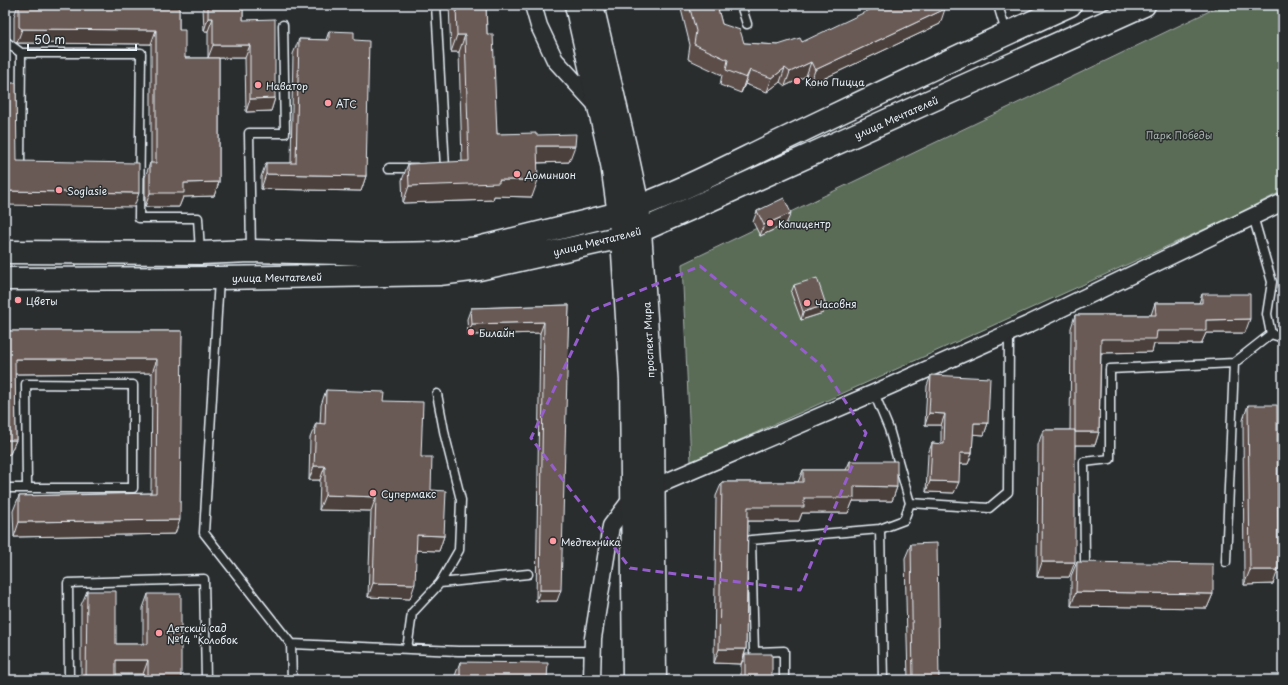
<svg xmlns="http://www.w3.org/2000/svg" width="1288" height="685" font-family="'Playpen Sans',sans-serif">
<rect width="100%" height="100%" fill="#2a2d2e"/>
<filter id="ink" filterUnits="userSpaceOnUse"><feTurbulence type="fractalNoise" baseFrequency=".025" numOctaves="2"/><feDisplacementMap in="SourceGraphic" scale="8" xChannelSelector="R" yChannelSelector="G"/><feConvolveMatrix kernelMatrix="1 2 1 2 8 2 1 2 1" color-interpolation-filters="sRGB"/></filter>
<g filter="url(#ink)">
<!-- green -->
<path fill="#5a6c56" stroke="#a1aea7" d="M1222,5h61v186l-56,28 -147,67 -389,176 -9,-198z"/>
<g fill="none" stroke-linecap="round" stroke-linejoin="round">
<!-- lane casing -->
<g stroke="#e8f1f8" stroke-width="11">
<path id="lane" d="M436,5l9,163h-5
M741,5l6,19
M998,5l8,27
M5,41l16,12h120l-2,165h59l2,34
M21,53l-1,114h5
M389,168h28
M1253,216l19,66 -5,32 4,20 9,3h3
M251,251l-2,-118h36l-2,-108
M219,279l-15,254 87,111 167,7h135
M5,488h128v-103l-107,-1 1,103
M910,503l79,5 19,-16 1,-159
M880,529l3,151
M1085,560l-1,-98 26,-3v-90l124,-6 37,-29
M1226,562l8,-199
M440,583l88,-9
M291,644l1,36
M407,649l5,-36 28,-30 19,-33 2,-50 -16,-64 -8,-42
M69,680l-1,-97 136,-4 2,101
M784,680v-29l-30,1 -3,-112 129,-11 24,-9 6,-17 -21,-74 -15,-36"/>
</g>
<!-- street casing -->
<g stroke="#e8f1f8" stroke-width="19">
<path id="street" d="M533,5l6,21 16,34 44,48
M654,487l220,-94 153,-68 256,-123
M592,680l1,-42 18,-112 21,-28"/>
</g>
<!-- secondary casing -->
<g stroke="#e8f1f8" stroke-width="25">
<path id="secondary" d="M576,5l36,159 10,73 9,144 3,299
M592,5l36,154 10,47 2,25 13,188 2,261
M5,252l195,1 51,-2 134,3 56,-1 37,-5 142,-35c59,-20 114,-50 171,-77 92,-44 185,-89 279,-131
M5,279l214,-1 220,-4 40,-5 143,-32 18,-6 59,-26 445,-200"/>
</g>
<!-- lane -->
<use href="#lane" stroke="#2a2d2e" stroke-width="8"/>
<!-- street -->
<use href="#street" stroke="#2a2d2e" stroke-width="16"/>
<!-- secondary -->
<use href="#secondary" stroke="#2a2d2e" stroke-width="22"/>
</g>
<!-- wall -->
<path fill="#5c4d48" stroke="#e8f1f8" d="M18,5h161v25l6,28h23v-27h-4l-1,-24 1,-2h39v15l32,78 -4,13 -25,1 -1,-54h-26v124l-5,14 -31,1 -4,10h-34v-30l5,-14h1v-119l-134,-1 -3,-2v-25z
M449,5h37l1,29 10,100 39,1 33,27 -32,1 -5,34 -38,-1 -1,4 -90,3 -1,-23 6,-16 54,-2 -3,-110h-8z
M680,5h37l5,19 22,19 34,2 162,-21 -130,61 -4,-9 -21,10 -5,-4 -13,10 -22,-8 -4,9 -21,-8 2,-10 -34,-16 2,-14z
M329,31l25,9 12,136 -5,15 -100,-2v-12l5,-14h25l2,-109 6,-15 27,1z
M757,211l29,13 -26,12 -7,-14z
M1283,217v41h-3l2,-38z
M794,285l29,28 -22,7 -10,-27z
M1283,289v36h-2z
M1202,294l43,39h-39l-5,11h-47l-2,8 -51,1 -2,79 -4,13h-20l-6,132h-32l1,-132 5,-15h27l1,-102 4,-13h76l4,-12h44z
M569,305l-12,296h-21l4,-268 -72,2 -1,-16 4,-11z
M5,331h177l-7,203 -161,3 -1,-26 6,-15 132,-3 1,-120 -137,1 1,66 -6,14 -5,1z
M931,375l57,48 -4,12 -11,-1 -1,19 -4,11h-9l-5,29 -28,-1 2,-38 4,-11 9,1v-19h-16l2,-39z
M326,390l58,11 37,56 23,79 -5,15 -23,-1 -6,49 -42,-2 3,-86 -52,-1 1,-30h-11l1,-42 6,-15 4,1 1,-19z
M1248,405l25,179 -29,1 -1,-165z
M850,461l47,26 -5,14h-39l-5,12h-46l-3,8h-51l-2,128 -5,15 -27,-1 2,-167 6,-14h76l5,-12h43z
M911,544l28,136h-31l-3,-122z
M1077,562l136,32 -6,14 -136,-2v-30z
M87,591l29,53h27v-36l5,-14 33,86h-38v-6h-27v6h-35v-75z
M745,654l27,26h-31v-15z
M460,662l87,18h-92v-4z"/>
<!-- shaded-wall -->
<path fill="#4b3f3b" stroke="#e8f1f8" d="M945,9l-5,15 -130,61 5,-15z
M208,18h5l-5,13h-4z
M22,29l134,1 -5,14 -134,-1z
M457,35h8l-6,17h-8z
M213,45h37l-5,13h-37z
M811,62l-5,14 -21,10 5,-14z
M785,68l-5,14 -13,10 5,-14z
M750,70l-5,14 -4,9 5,-15z
M275,98l-4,13 -25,1 4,-13z
M537,146h38l-6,16 -38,1z
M266,174l100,2 -5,15 -100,-2z
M499,180h39l-6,17 -38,-1 -1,4 -90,3 6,-17z
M219,182l-5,14 -31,1 -4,10h-34l5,-14 34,-10z
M5,191l134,2 -5,14 -129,-2z
M791,213l-5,11 -26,12 4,-11z
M1283,250v8h-3z
M826,305l-3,8 -22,7 2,-8z
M1250,319l-5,14h-39l-5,11h-47l-2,8 -56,1 5,-14 56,-8 49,-11z
M544,322l-4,11 -72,2 4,-11z
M15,359h142l-5,14 -143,1z
M929,413l16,1 -4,11h-16z
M974,423h14l-4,12 -14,-1z
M1074,432h25l-4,13h-25z
M5,440h11l-6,14 -5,1z
M960,453h12l-4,11h-12z
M314,466h11l-5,14h-11z
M930,481l29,1 -5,11 -28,-1z
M854,486l43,1 -5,14h-39l-5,12h-46l-3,8h-56l5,-14 56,-9z
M325,495l51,2 -5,14 -52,-1z
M180,520l-5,14 -161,3 5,-15z
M417,535l27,1 -5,15 -28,-1z
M1042,562h33l-6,15h-32z
M1250,570h28l-5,14 -29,1z
M373,583l42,1 -5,15 -42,-2z
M540,590h21l-4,11h-21z
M1076,592l137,2 -6,14 -136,-2z
M719,649h27l-5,15 -27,-1z
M116,660h32l-5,14h-33z"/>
<!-- building -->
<path fill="#6b5a54" stroke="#e8f1f8" d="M19,5h160v25h6v28h34v124l-35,1v10h-34v-30h6v-133l-134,-1 -3,-2z
M208,5h35v15l32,-1v79l-25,1v-54h-37v-27h-5z
M456,5h30l1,29h6l4,100 39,-1v2l40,-1 -1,12h-38l1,34h-39v3l-90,3 -1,-22 61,-3 -4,-126h-8z
M689,5h28l5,19 18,6 4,13 34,2 22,-7 2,4 78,-37h63l2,4 -130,61 -4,-8 -21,10 -5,-4 -13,10 -22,-8 -4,8 -20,-8 2,-10 -34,-16 2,-13z
M329,31l25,1v8l15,1 -3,135 -100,-2v-11h30l3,-124 30,1z
M5,83h11l1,78 122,2v30l-134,-2z
M784,198l7,15 -27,12 -7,-14z
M817,278l9,27 -23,7 -9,-27z
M1202,294h48v25l-44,1v11h-49l-1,8h-55l-2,93h-24v-117h81l-1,-12h47z
M569,305l-8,285h-21l4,-268 -72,2 -1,-16z
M5,331h177l-2,189 -161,2v-26l137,-3 1,-134h-142l1,81h-11z
M931,375l59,3 -2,45h-14l-2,30h-12l-1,29 -29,-1 2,-38 12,1 1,-30 -16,-1z
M326,390l59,2 -1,9 39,1 -2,55h11l-1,33 15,1 -2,45 -27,-1 -2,49 -42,-1 3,-86 -51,-2v-29h-11l2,-43 9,1z
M1248,405h29l1,165h-28z
M1043,430h32v132h-33z
M850,461h47v26l-43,-1v12h-50v9h-56l-2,142h-27l3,-167h81v-12h47z
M937,543l2,137h-26l-2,-136z
M1077,562l136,2v30l-137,-2z
M87,591h29v53h32v-50h33v86h-33v-20h-32v20h-30z
M745,654h27v26h-27z
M460,662l88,1 -1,17h-87z"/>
</g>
<!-- marked area -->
<path fill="none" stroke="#965dcd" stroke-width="3" stroke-dasharray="8 5" stroke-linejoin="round" d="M700,266l122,100 44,67 -66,157 -170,-22 -99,-130 60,-127z"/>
<!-- markers -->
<g fill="#ff9aa2" stroke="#2a2d2e" stroke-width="1.5">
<circle cx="797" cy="81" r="4"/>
<circle cx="258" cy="85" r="4"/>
<circle cx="328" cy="103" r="4"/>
<circle cx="517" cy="174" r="4"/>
<circle cx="59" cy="190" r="4"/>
<circle cx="770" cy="223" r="4"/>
<circle cx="18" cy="300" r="4"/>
<circle cx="807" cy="303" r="4"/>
<circle cx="471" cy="332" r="4"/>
<circle cx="373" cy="493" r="4"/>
<circle cx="553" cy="541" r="4"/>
<circle cx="159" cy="633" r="4"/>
</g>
<g text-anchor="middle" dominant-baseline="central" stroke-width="3" stroke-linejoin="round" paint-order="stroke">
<!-- poi labels -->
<g font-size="10" fill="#e8f1f8" stroke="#2a2d2e" text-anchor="start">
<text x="805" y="81">Коно Пицца</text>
<text x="266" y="85">Наватор</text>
<text x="336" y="103">АТС</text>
<text x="525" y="174">Доминион</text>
<text x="67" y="190">Soglasie</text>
<text x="778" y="223">Копицентр</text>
<text x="26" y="300">Цветы</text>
<text x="815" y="303">Часовня</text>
<text x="479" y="332">Билайн</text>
<text x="381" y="493">Супермакс</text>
<text x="561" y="541">Медтехника</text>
<text x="167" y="627">Детский сад<tspan x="167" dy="12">№14 "Колобок</tspan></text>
</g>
<!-- street labels -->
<g font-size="10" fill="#e8f1f8" stroke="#2a2d2e">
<text transform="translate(896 117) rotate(-24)">улица Мечтателей</text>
<text transform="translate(597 241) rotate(-14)">улица Мечтателей</text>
<text transform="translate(277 277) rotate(-1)">улица Мечтателей</text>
<text transform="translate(648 340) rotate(-93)">проспект Мира</text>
</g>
<!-- park labels -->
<g font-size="10" fill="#a8b5af" stroke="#2a2d2e">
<text x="1179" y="134">Парк Победы</text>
</g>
</g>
<!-- margin -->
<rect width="1288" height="685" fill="none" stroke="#2a2d2e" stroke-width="20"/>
<rect x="10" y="10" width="1268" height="665" fill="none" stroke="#e8f1f8" stroke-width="1.5" filter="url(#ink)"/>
<!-- scale -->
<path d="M28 44v6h108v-6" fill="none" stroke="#e8f1f8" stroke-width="2"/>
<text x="34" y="44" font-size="12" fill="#e8f1f8" stroke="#2a2d2e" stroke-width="3" paint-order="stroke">50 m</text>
</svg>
